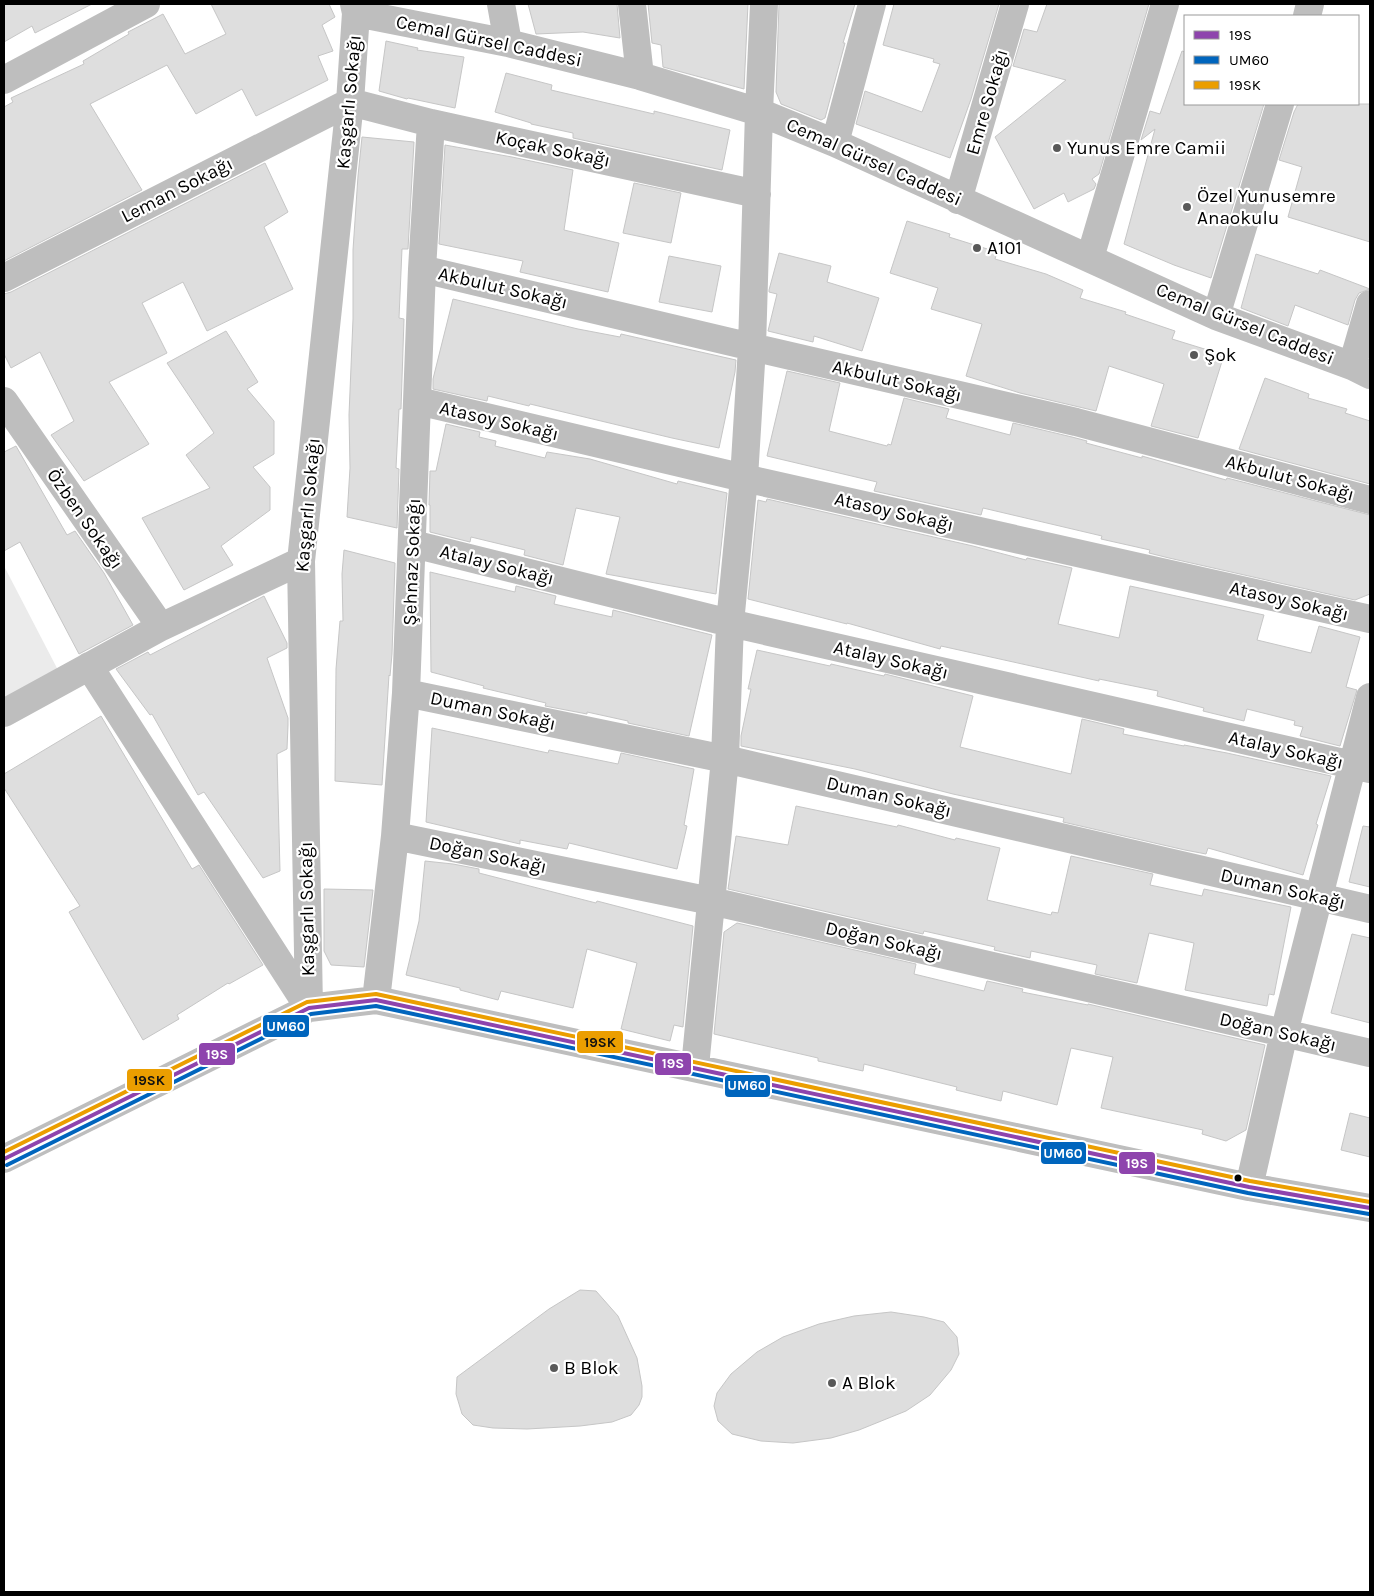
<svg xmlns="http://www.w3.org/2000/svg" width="1374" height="1596" font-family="Karla,sans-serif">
<rect width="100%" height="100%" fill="#fff"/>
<!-- green -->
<path fill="#ebebeb" d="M4,566l55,106 -55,29z"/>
<!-- building -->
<path fill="#dedede" stroke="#c6c6c6" d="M4,4h88l-57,29 -3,-7 -28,16z
M211,4h118l6,13 -13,8 11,26 -15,5 10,24 -72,36 -14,-27 -46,25 -29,-49 -77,39 52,86 -138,71v-154l9,-5 -2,-4 73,-34 -1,-3 46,-27 -1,-2 35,-18 22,40 41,-20z
M528,4h89l3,34 -37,-6 -47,2z
M648,4h100l-4,85 -81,-22 -2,-22 -9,-2z
M779,4h76l-12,39h2l-20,75 -4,2 -40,-16 -5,-12z
M894,4h105l-28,95 -21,59 -94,-34 9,-33 57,21 18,-48 -7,-2 1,-3 -51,-14z
M1047,4h102l-50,170 -7,5 4,5 -2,5 -26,13 -4,-9 -30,16 -39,-72 71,-57 -53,-14 11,-37 13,3z
M386,41l32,7 -1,2 47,7 -9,51 -47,-10 -1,1 -28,-8z
M1182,51l3,1v52h79l-53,174 -37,-13 -50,-21 31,-115 -14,11 9,-29 10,3z
M506,73l46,12 -1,5 103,24v-3l76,19 -8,40 -149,-32v-5l-42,-9v-1l-36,-11z
M1298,104h72v138l-82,-25 14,-50 -23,-7 15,-48z
M362,137l52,5 -6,107h-6l-3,69 5,1 -3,90h-2l-3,59 3,1 -2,59 -50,-11 3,-49 -1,-53 4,-96v-69l5,-74z
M445,145l67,12 61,13 -9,60 55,13 -11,49 -88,-20 3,-11 -84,-17z
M265,163l23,49 -24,15 29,62 -86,42 -24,-49 -41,21 25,50 -58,29 40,62 -65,37 -33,-46 23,-14 -34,-69 -29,16 -7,-14v-60l7,-2z
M634,183l47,10 -10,50 -48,-10z
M907,221l43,13 -1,3 48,15 -2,7 51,15 37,16 -3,8 46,14 -1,2 50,17 -3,8 52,16 -26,83 -47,-12 13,-42 -55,-18 -13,45 -76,-18 -54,-17 16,-52 -51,-15 7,-21 -48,-15z
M779,253l52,13 -4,16 52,16 -17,53 -48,-15 -1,6 -45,-11 9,-37 -8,-2v-2z
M1256,254l62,20 2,-4 50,19 -11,4 -4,7 -7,25 -53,-20 -7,21 -47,-18z
M669,256l52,10 -9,46 -53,-10z
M453,299l125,30 42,8 1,-3 115,26 -1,12 -16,76 -47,-10 -142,-34 -1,2 -41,-10 -1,5 -54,-12v-10z
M226,331l32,51 -11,7 27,32v33l-21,13 17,20v23l-49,36 12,19 -49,25 -42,-72 68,-30 -24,-33 28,-22 -47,-70z
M787,371l53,12 -11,48 58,15 1,-2 3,1 13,-47 45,11 -3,9 64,17 3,-12 59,14 15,4 -1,2 56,15v-2l84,24 1,-2 143,37v79l-15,6 -186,-42 -20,-5 1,-3 -49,-11 1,-3 -119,-28 -2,7 -107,-24 3,-9 -110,-26z
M1265,378l44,16 -1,4 39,11 -2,4 25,8v63l-131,-35z
M446,424l34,8 -1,5 17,4 -1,5 50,12 2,-6 43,7 87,25 1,-3 49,12 -11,101 -110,-20 14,-57 -44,-9 -13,57 -39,-10 1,-5 -54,-13 -1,5 -40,-10v-27h-1l1,-34h6z
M16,446l51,89 8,-4 29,42 29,52 -54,29 -59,-112 -16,9v-99z
M767,499l206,47 53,14 1,-2 45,10 -14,56 61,14 11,-52 134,29 -7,25 54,13 8,-27 41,11 -14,50 11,3 -17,56 -40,-10 3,-9 -9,-2 1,-4 -48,-12 -3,12 -41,-10 1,-3 -47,-12 1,-5 -59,-12v2l-158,-35 -1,3 -93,-26v1l-99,-25 10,-99 8,2z
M344,550l51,13 -3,91 -2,22 -1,-1 -7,110 -47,-4 1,-112 4,-48h3l-1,-47z
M430,572l85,20 1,-6 40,10 -2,8 58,13 1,-7 99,25 -23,101 -61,-13v-2l-41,-9v2l-42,-8 1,-3 -63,-15 1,-2 -53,-14z
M264,596l23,47v5l-20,10 21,60v7l-1,24 -10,5 3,117 -17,7 -59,-86 -6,3 -46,-81 -2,1 -34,-46 32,-17 2,3z
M757,650l73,16 1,-2 53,12 1,-2 88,22 -13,51 111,27 11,-55 42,10 -1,5 61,12v-1l43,8 104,23 -15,48 2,1 -15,50 -95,-27 -2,6 -21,-4 -122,-28 1,-4 -111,-24 -98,-25 -114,-23v-10l10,-47h-3z
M101,716l91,153 7,-4 64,100 -34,19 -1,-1 -51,32 2,4 -36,21 -74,-128 11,-6 -76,-118v-14z
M432,728l116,25 1,-3 69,14 3,-11 73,16 -10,56 3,1 -10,43 -108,-26 -2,6 -47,-9v4l-94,-22z
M796,806l101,21 1,-2 57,15 1,-2 44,10 -13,52 64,15 1,-3 6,1 13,-57 82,18 -3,11 52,11 2,-7 87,18 -17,88 -5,-1 -2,12 -82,-16 9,-47 -45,-10 -12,50 -42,-9 2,-9 -66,-14 -1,7 -36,-8 1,-3 -71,-16 -1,3 -195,-45 8,-53 52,9z
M1363,826l7,1v60l-21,-5z
M425,861l28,3 26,5v4l117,30 1,-2 96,25 -10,101 -9,-2 -4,16 -49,-12 16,-66 -50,-14 -14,59 -72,-17 -3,9 -38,-10v-2l-54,-13 13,-54z
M324,889l49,1 -9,77 -33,-2 -7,-14z
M737,923l179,41 -2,10 70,17 3,-10 36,8 -1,3 66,13v-1l177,41 -19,85 -20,11 -24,-7 1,-4 -102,-22 12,-51 -42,-9 -14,57 -54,-14 -2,10 -45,-11 1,-3 -93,-23 -1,7 -45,-10v-3l-104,-24 10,-102z
M1352,934l18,4v85l-39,-10z
M1350,1113l20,5v39l-29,-7z
M580,1290l16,1 22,25 19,42 5,28v11l-3,8 -8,10 -19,7 -32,4 -53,3 -34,-1 -20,-3 -11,-11 -6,-20 1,-17 92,-68z
M891,1312l33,5 20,5 13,15 2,17 -8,16 -21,25 -24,16 -47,19 -28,8 -38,5 -32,-2 -29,-7 -14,-13 -4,-15 3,-13 14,-19 26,-22 26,-15 36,-13 35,-8z"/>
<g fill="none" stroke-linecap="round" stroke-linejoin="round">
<!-- minor -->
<path stroke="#bebebe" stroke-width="28" d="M501,4l7,39
M632,4l8,72
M356,13l152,30 132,33 119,36 76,31 381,173 136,50 18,9
M1307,16l3,-12
M4,80l142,-76
M835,143l37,-139
M958,200l57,-196
M1090,258l75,-254
M422,269l330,78 324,75 294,78
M4,278l346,-176 81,21 326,71
M1216,316l64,-212
M1352,366l18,-62
M4,401l157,226
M418,401l326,77 626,141
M413,544l317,79 640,146
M89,666l220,342
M406,693l319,66 645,150
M4,713l157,-86 140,-66
M395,836l316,65 659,152
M376,1000l19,-164 11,-143 16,-424 9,-146
M309,1008l-8,-447 49,-459 6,-89 -2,-9
M695,1067l30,-308 5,-136 14,-145 8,-131 7,-235 5,-108
M4,1159l305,-151 67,-8 873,187 121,21
M1249,1187l35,-154 86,-336"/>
<!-- bus-1 casing -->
<g stroke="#fff" stroke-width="8">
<path id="bus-1" d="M4,1159l305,-151 67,-8 873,187 121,21"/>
</g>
<!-- bus-2 casing -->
<g stroke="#fff" stroke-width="8">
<path id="bus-2" d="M7,1165l304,-151 65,-8 872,187 121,21"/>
</g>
<!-- bus-3 casing -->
<g stroke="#fff" stroke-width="8">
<path id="bus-3" d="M4,1152l303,-150 69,-8 874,187 120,21"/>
</g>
<!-- bus-1 -->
<use href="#bus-1" stroke="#8e44ad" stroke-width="4"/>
<!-- bus-2 -->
<use href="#bus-2" stroke="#0065bd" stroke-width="4"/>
<!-- bus-3 -->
<use href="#bus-3" stroke="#eb9e00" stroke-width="4"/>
</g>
<!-- markers -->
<g fill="#595959" stroke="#fff" stroke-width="2">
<circle cx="1057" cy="148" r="5"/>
<circle cx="1187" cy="207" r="5"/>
<circle cx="977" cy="248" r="5"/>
<circle cx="1194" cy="355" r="5"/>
<circle cx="554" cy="1368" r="5"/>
<circle cx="832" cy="1383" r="5"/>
</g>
<circle fill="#000" stroke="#fff" stroke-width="2" cx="1238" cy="1178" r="4.5"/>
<g text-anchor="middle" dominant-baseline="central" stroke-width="4.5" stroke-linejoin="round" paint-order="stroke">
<!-- street labels -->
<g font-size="19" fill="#000" stroke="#fff">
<text transform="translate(489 41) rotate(12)">Cemal Gürsel Caddesi</text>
<text transform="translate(349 102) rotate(-85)">Kaşgarlı Sokağı</text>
<text transform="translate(987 102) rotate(-74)">Emre Sokağı</text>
<text transform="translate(553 149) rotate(12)">Koçak Sokağı</text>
<text transform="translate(874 162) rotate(24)">Cemal Gürsel Caddesi</text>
<text transform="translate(177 190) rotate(-27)">Leman Sokağı</text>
<text transform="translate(503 288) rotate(13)">Akbulut Sokağı</text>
<text transform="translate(1245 324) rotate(22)">Cemal Gürsel Caddesi</text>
<text transform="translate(897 381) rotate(13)">Akbulut Sokağı</text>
<text transform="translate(499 421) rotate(13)">Atasoy Sokağı</text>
<text transform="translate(1290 478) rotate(15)">Akbulut Sokağı</text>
<text transform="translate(308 505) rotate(-85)">Kaşgarlı Sokağı</text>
<text transform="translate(894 512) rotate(13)">Atasoy Sokağı</text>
<text transform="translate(85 519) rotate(55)">Özben Sokağı</text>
<text transform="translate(412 562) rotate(-88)">Şehnaz Sokağı</text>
<text transform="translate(497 565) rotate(14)">Atalay Sokağı</text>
<text transform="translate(1289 601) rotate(13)">Atasoy Sokağı</text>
<text transform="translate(891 660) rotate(13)">Atalay Sokağı</text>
<text transform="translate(493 711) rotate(12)">Duman Sokağı</text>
<text transform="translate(1286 750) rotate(13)">Atalay Sokağı</text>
<text transform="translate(889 797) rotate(13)">Duman Sokağı</text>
<text transform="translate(488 855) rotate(12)">Doğan Sokağı</text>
<text transform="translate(1283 889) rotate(13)">Duman Sokağı</text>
<text transform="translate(307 909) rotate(-91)">Kaşgarlı Sokağı</text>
<text transform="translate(884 941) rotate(13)">Doğan Sokağı</text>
<text transform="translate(1278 1032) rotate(13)">Doğan Sokağı</text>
</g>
<!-- poi labels -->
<g font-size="19" fill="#000" stroke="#fff" text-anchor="start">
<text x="1067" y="148">Yunus Emre Camii</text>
<text x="1197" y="196">Özel Yunusemre<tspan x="1197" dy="22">Anaokulu</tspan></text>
<text x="987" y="248">A101</text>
<text x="1204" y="355">Şok</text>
<text x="564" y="1368">B Blok</text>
<text x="842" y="1383">A Blok</text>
</g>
</g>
<g stroke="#fff" stroke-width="2">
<rect x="262" y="1014" width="48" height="24" rx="5" fill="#0065bd"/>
<rect x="576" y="1030" width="48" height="24" rx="5" fill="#eb9e00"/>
<rect x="198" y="1042" width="38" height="24" rx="5" fill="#8e44ad"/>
<rect x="654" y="1052" width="38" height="24" rx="5" fill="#8e44ad"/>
<rect x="126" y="1068" width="47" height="24" rx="5" fill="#eb9e00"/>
<rect x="724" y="1074" width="47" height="24" rx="5" fill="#0065bd"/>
<rect x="1040" y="1141" width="47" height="24" rx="5" fill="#0065bd"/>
<rect x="1118" y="1151" width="38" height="24" rx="5" fill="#8e44ad"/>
</g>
<g font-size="14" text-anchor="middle" font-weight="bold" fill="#fff">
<text x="286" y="1031">UM60</text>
<text x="217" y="1059">19S</text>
<text x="673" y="1068">19S</text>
<text x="747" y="1090">UM60</text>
<text x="1063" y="1158">UM60</text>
<text x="1137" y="1168">19S</text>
</g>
<g font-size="14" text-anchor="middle" font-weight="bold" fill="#111">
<text x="600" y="1047">19SK</text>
<text x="149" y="1085">19SK</text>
</g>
<!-- border -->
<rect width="1374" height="1596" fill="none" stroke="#000000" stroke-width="10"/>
<!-- legend -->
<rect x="1184" y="15" width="175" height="90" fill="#ffffff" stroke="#999999"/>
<rect x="1194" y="31" width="25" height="8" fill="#8e44ad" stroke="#999999"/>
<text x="1229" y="40" font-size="15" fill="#000000">19S</text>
<rect x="1194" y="56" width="25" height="8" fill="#0065bd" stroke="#999999"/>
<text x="1229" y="65" font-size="15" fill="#000000">UM60</text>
<rect x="1194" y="81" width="25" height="8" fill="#eb9e00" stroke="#999999"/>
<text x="1229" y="90" font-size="15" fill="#000000">19SK</text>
</svg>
